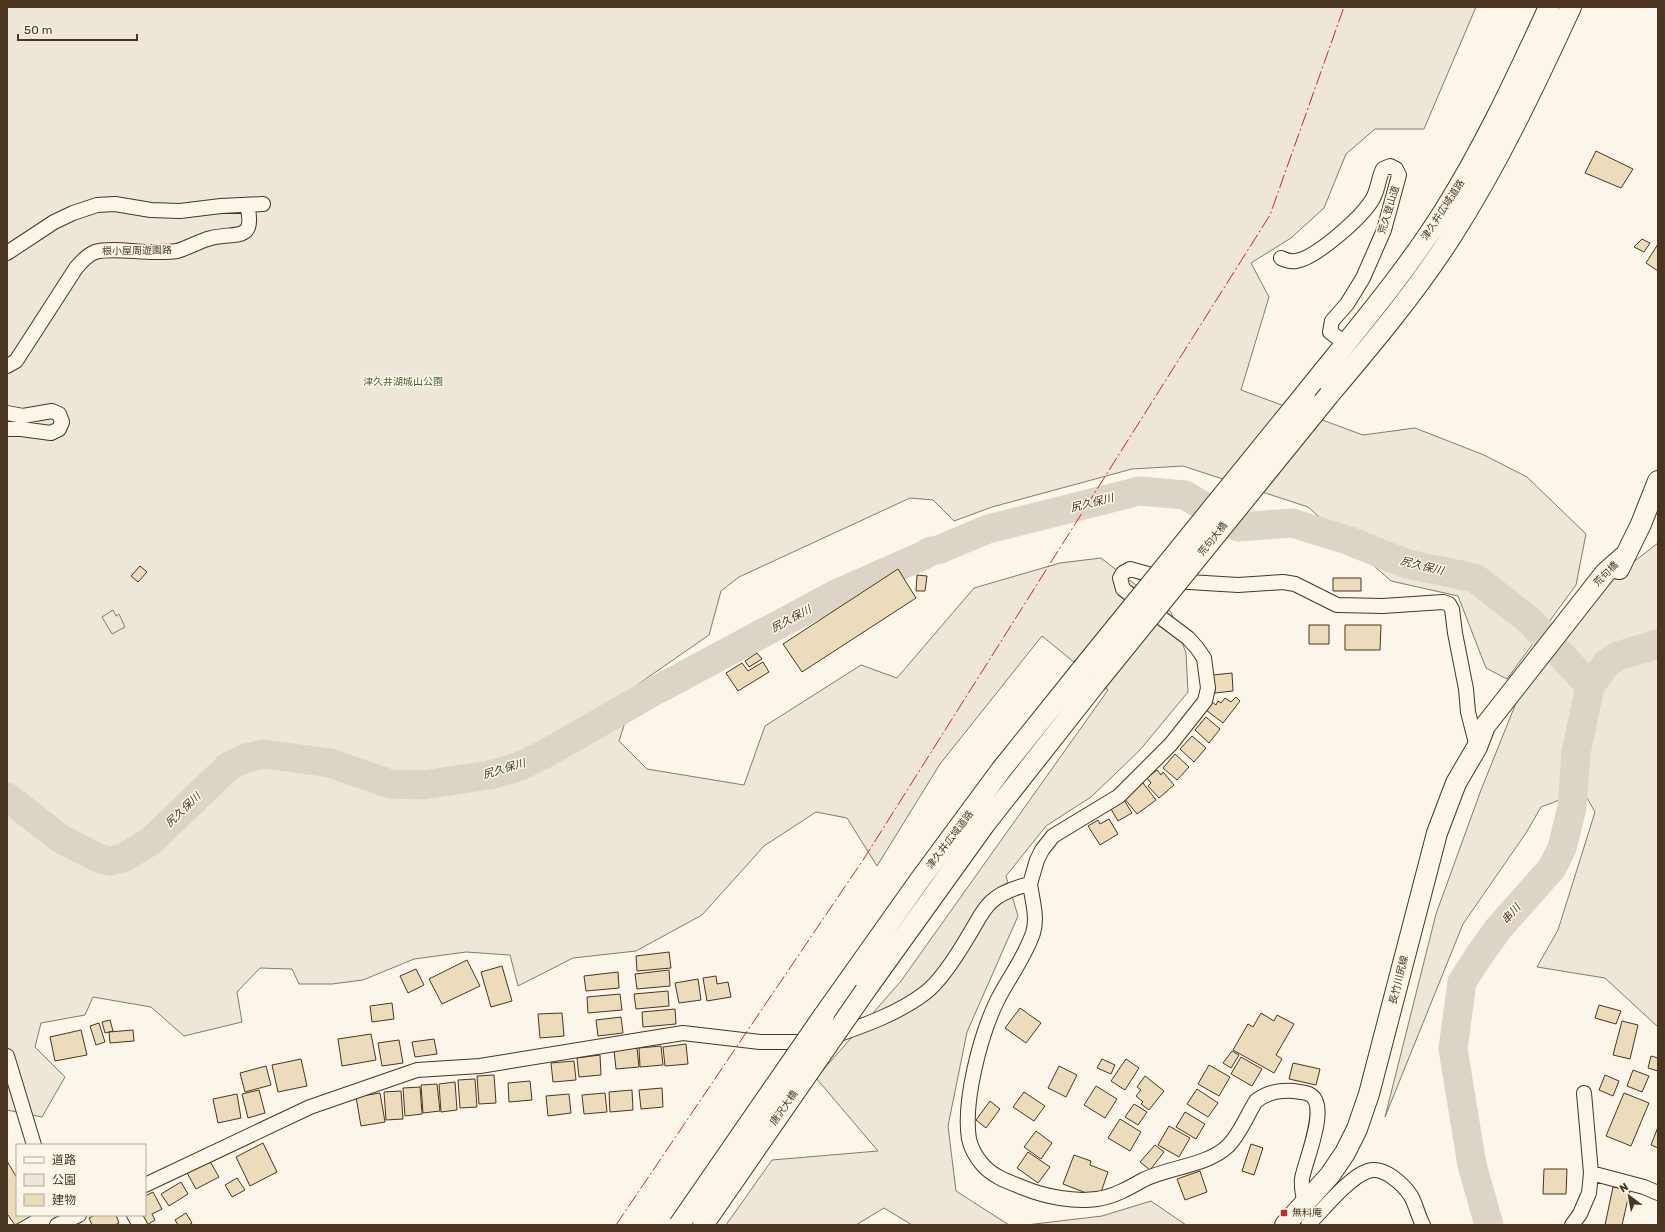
<svg xmlns="http://www.w3.org/2000/svg" width="1665" height="1232" font-family="Rubik,'Noto Sans JP',sans-serif">
<rect width="100%" height="100%" fill="#fbf6e9"/>
<!-- green -->
<path fill="#ede6d9" stroke="#887966" d="M7,7h1469l-52,122h-49l-29,25 -22,54 -33,30 -40,25 18,34 -28,93 122,45 52,-7 69,27 43,22 59,57 -10,51 -69,94 -21,-11 -28,-72 -67,-15 -83,-74 -125,-41 -51,3 -140,38 -38,14 -21,-21 -23,-2 -171,79 -18,14 -12,44 -72,50 -18,56 28,28 97,16 21,-59 96,-61 36,13 77,-90 86,-25 41,-5 70,54 15,41 2,39 -48,58 -49,47 -45,29 -40,50 12,40 -51,116 -19,94 8,65 53,34h-97l-28,-17 -28,17h-130l46,-65 106,-9 -62,-73 85,-97 207,-291 -66,-54 -102,128 -63,102 -30,-48 -31,-6 -52,34 -62,69 -66,36 -63,7 -55,28 -8,-31 -44,-3 -52,7 -51,21 -31,4h-33l-7,-15 -32,-1 -23,24 5,30 -58,14 -33,-29 -58,-10 -8,18 -44,8 -6,24 30,30 -23,40 -35,-7z
M1658,543v484l-53,-49 -68,-11 21,-37 37,-118 -12,-21 -42,16 -15,26 -63,91 -78,193 51,-203 45,-124 39,-97 72,-99z
M1151,1201l35,24h-160l76,-9z"/>
<!-- parking -->
<path fill="#ede7d9" stroke="#887966" d="M113,610l3,6 3,-2 6,13 -13,7 -10,-17z"/>
<g fill="none" stroke-linecap="round" stroke-linejoin="round">
<!-- river -->
<path stroke="#dcd4c6" stroke-width="29" d="M7,797l54,42 39,20 11,2 12,-3 28,-17 78,-75 17,-8 18,-4 66,9 60,21 33,1 67,-10 28,-8 27,-13 106,-61 185,-99 86,-38 9,-5 7,-1 50,-21 151,-38 46,4 53,32 54,-4 55,17 60,24 68,14 55,43 60,65
M1489,1225l-17,-60 -19,-116 9,-67 16,-25 20,-28 54,-61 10,-20 10,-41 4,-54 14,-67 17,-23 11,-7 40,-12"/>
</g>
<!-- building -->
<path fill="#ecdcbc" stroke="#4a3520" d="M1596,151l37,18 -12,19 -36,-15z
M1642,239l8,4 -6,9 -10,-5z
M1658,244v27l-12,-8z
M140,566l7,6 -9,10 -7,-6z
M898,569l18,29 -114,74 -19,-28z
M917,575l10,1 -2,15h-9z
M1333,578h28v13h-28z
M1309,625h20v19h-20z
M1345,625h36l-1,25h-35z
M757,653l5,6 -13,8 -4,-6z
M763,662l6,10 -31,19 -12,-18 16,-10 6,8z
M1232,673l1,18 -18,2 -2,-18z
M1236,697l4,4 -17,22 -17,-13 6,-8 4,3 2,-4 3,2 4,-5 6,4z
M1206,717l14,12 -11,14 -14,-13z
M1192,736l14,12 -12,14 -14,-13z
M1175,754l14,13 -12,13 -14,-12z
M1157,770l4,5 2,-3 11,13 -15,13 -11,-12 3,-3 -4,-5z
M1143,783l13,17 -19,14 -13,-16z
M1124,800l8,13 -14,8 -7,-12z
M1109,819l9,15 -18,11 -12,-19 10,-6 2,4z
M669,952l2,16 -34,3 -1,-15z
M467,960l13,26 -38,18 -13,-25z
M502,966l10,35 -21,6 -10,-35z
M416,969l8,16 -16,8 -8,-17z
M669,970l1,16 -33,3 -2,-15z
M618,972l1,16 -33,3 -2,-15z
M716,976l1,8 11,-2 3,15 -24,4 -4,-23z
M698,979l3,21 -22,3 -4,-20z
M668,991l1,15 -33,3 -2,-15z
M620,994l2,16 -34,3 -1,-16z
M392,1003l2,16 -22,3 -2,-16z
M1599,1005l22,6 -5,13 -21,-6z
M1020,1008l21,15 -15,20 -21,-15z
M675,1009l1,15 -33,3 -1,-15z
M562,1013l2,23 -24,2 -2,-24z
M1261,1013l13,8 3,-6 17,9 -18,31 6,4 -8,14 -41,-23 15,-26 5,3z
M621,1017l2,16 -25,3 -2,-16z
M110,1020l3,11 -8,2 -3,-11z
M1622,1021l16,4 -8,34 -17,-4z
M99,1023l6,19 -9,3 -6,-19z
M81,1030l6,25 -32,6 -5,-24z
M133,1030l1,11 -24,2 -1,-11z
M371,1034l5,26 -34,6 -4,-27z
M434,1039l3,15 -22,3 -3,-15z
M399,1040l4,23 -21,3 -4,-23z
M686,1044l2,20 -23,2 -2,-19z
M661,1046l2,19 -23,2 -1,-19z
M637,1048l2,19 -23,2 -2,-19z
M1232,1051l7,4 -8,13 -8,-5z
M600,1055l1,20 -22,2 -2,-19z
M1651,1056l7,2v13l-10,-3z
M1241,1057l21,12 -10,17 -21,-12z
M301,1059l6,27 -29,6 -6,-27z
M1102,1059l13,6 -4,9 -14,-6z
M1126,1059l13,9 -14,22 -14,-9z
M574,1061l2,19 -23,2 -2,-19z
M1293,1063l27,6 -4,16 -27,-6z
M1209,1065l21,12 -11,19 -21,-12z
M266,1066l5,19 -26,7 -5,-19z
M1059,1066l18,9 -11,22 -18,-9z
M1633,1070l16,6 -7,16 -15,-6z
M494,1075l2,28 -17,1 -2,-28z
M1605,1075l14,6 -6,15 -14,-6z
M1145,1076l19,15 -15,19 -8,-6 2,-2 -7,-6 5,-6 -4,-3z
M475,1079l2,28 -17,1 -2,-28z
M530,1081l2,19 -23,2 -1,-19z
M455,1082l2,28 -16,2 -2,-28z
M437,1084l3,27 -17,2 -2,-28z
M1096,1086l21,13 -12,19 -21,-13z
M420,1087l2,27 -17,2 -2,-28z
M662,1088l1,19 -22,2 -2,-19z
M1197,1089l21,14 -10,14 -21,-13z
M259,1090l6,23 -17,5 -6,-24z
M632,1090l1,20 -23,2 -1,-20z
M401,1091l2,28 -17,1 -2,-28z
M1024,1092l21,14 -11,15 -21,-14z
M380,1093l5,29 -24,4 -5,-29z
M605,1093l2,19 -23,2 -2,-19z
M1624,1093l25,10 -18,43 -25,-10z
M237,1094l4,24 -23,5 -5,-24z
M569,1094l2,19 -23,3 -2,-20z
M990,1101l10,8 -14,19 -10,-8z
M1134,1104l13,8 -9,13 -13,-8z
M1185,1112l20,12 -9,15 -20,-12z
M1120,1119l21,13 -11,19 -22,-13z
M1169,1126l21,12 -11,19 -21,-12z
M1658,1127v21l-7,-3z
M1036,1131l16,12 -11,16 -17,-12z
M263,1143l14,29 -27,14 -14,-29z
M1251,1144l12,4 -9,27 -12,-4z
M1155,1145l9,7 -14,18 -10,-8z
M1028,1152l22,15 -12,16 -21,-15z
M1074,1155l17,6 -1,4 18,7 -9,26 -36,-14z
M208,1158l11,19 -23,12 -10,-18z
M7,1161l10,17v37h16l-18,10 -7,-10 -1,1z
M1544,1169h23l-1,25h-23z
M1200,1171l7,21 -22,8 -8,-21z
M237,1178l8,12 -13,7 -7,-12z
M181,1182l7,12 -19,12 -8,-12z
M1613,1187l17,3 -8,35h-17z
M153,1192l9,17 -10,5 3,6 -8,5 -8,-10h6v-19z
M186,1213l6,10 -3,2h-11l-3,-5z
M95,1215h21l3,8 -4,2h-23l-3,-7z"/>
<g fill="none" stroke-linecap="round" stroke-linejoin="round">
<!-- street casing -->
<g stroke="#4a3520" stroke-width="16">
<path id="street" d="M7,253l47,-31 19,-9 24,-8 18,-1 36,6 29,1 41,-5 42,-2
M1281,258c4,2 9,4 15,3 20,-3 65,-43 76,-61 6,-9 6,-21 11,-31l7,-3 6,3 3,6 -15,55 -21,48 -16,26 -15,17 -2,11 15,11
M7,366l9,-5 60,-93c5,-6 11,-13 19,-16 16,-5 46,1 63,0 6,0 13,0 19,-1 11,-3 22,-10 34,-13 26,-6 45,4 36,-33
M7,413l16,3 29,-5 7,3 3,8 -3,7 -8,4 -30,-4h-14
M1030,884l7,-24 5,-10 11,-14 66,-40 52,-52 34,-43 3,-13 -4,-30 -7,-10 -9,-10 -65,-49 -3,-11 3,-5 7,-4 43,12 65,4 45,-3 12,2 42,21 46,1 60,-4 6,2 3,5 3,24 11,56 2,23 9,35
M834,1036c31,-11 65,-23 91,-43 16,-12 34,-41 44,-58 7,-11 13,-25 22,-33 10,-10 26,-15 39,-18 2,15 8,34 3,49 -8,24 -25,46 -36,68 -17,35 -34,101 -28,138 2,9 7,18 13,25 11,13 27,18 42,24 22,9 50,14 73,11 16,-2 32,-11 46,-19 26,-13 64,-14 85,-34 12,-12 19,-31 28,-45 11,-9 24,-11 38,-10 4,1 11,1 15,3 22,10 -5,69 -7,85 -1,9 1,17 3,25
M7,1056l27,89
M1591,1173l53,14 14,6
M145,1185l165,-78 107,-37 63,-4 203,-33 77,9h40l12,-1
M134,1215l6,10
M57,1225l22,-10
M1308,1225c14,-14 41,-48 60,-54 16,-5 35,13 43,25 5,9 7,20 12,29
M1572,1225l8,-11 9,-21 2,-20 -7,-80"/>
</g>
<!-- secondary casing -->
<g stroke="#4a3520" stroke-width="22">
<path id="secondary" d="M1305,394c48,-60 98,-118 139,-183 41,-65 73,-135 105,-204
M1329,395c43,-51 86,-102 122,-158 47,-73 84,-152 120,-230
M1619,569l22,-45 17,-43
M865,991l120,-167 111,-141
M824,1015l95,-134 82,-111 81,-101
M1285,1225l45,-50 15,-22 12,-24 12,-35 68,-261 19,-50 21,-36 8,-21 120,-153 18,-16"/>
</g>
<!-- street -->
<use href="#street" stroke="#fbf6e9" stroke-width="14"/>
<!-- secondary -->
<use href="#secondary" stroke="#fbf6e9" stroke-width="20"/>
<!-- secondary-bridge casing -->
<g stroke="#4a3520" stroke-width="22" stroke-linecap="butt">
<path id="secondary-bridge" d="M1082,669l223,-275
M1096,683l233,-288
M679,1225l145,-210
M703,1225l162,-234"/>
</g>
<!-- secondary-bridge -->
<use href="#secondary-bridge" stroke="#fbf6e9" stroke-width="20"/>
<!-- power -->
<path stroke="#c62828" stroke-width="1" stroke-dasharray="14 3 2 3" stroke-linecap="butt" d="M616,1225l249,-368 405,-642 74,-208"/>
</g>
<!-- markers -->
<rect fill="#c62828" stroke="#fbf6e9" stroke-width="1.5" x="1280" y="1209" width="8" height="8" rx="2"/>
<g text-anchor="middle" dominant-baseline="central" stroke-width="3" stroke-linejoin="round" paint-order="stroke">
<!-- street labels -->
<g font-size="10" fill="#4a3520" stroke="#fbf6e9">
<text transform="translate(1389 210) rotate(-73)">荒久登山道</text>
<text transform="translate(1443 210) rotate(-57)">津久井広域道路</text>
<text transform="translate(137 251) rotate(-1)">根小屋周遊園路</text>
<text transform="translate(1213 539) rotate(-51)">荒句大橋</text>
<text transform="translate(1606 574) rotate(-45)">荒句橋</text>
<text transform="translate(950 840) rotate(-53)">津久井広域道路</text>
<text transform="translate(1399 980) rotate(-76)">長竹川尻線</text>
<text transform="translate(784 1108) rotate(-55)">唐沢大橋</text>
</g>
<!-- park labels -->
<g font-size="10" fill="#436837" stroke="#fbf6e9">
<text x="403" y="382">津久井湖城山公園</text>
</g>
<!-- poi labels -->
<g font-size="10" fill="#4a3520" stroke="#fbf6e9" text-anchor="start">
<text x="1292" y="1213">無料庵</text>
</g>
<!-- water labels -->
<g font-size="11" font-style="italic" fill="#4a3520" stroke="#fbf6e9">
<text transform="translate(1092 503) rotate(-14)">尻久保川</text>
<text transform="translate(1422 566) rotate(14)">尻久保川</text>
<text transform="translate(791 619) rotate(-28)">尻久保川</text>
<text transform="translate(504 769) rotate(-17)">尻久保川</text>
<text transform="translate(183 810) rotate(-44)">尻久保川</text>
<text transform="translate(1511 914) rotate(-49)">串川</text>
</g>
</g>
<!-- border -->
<rect width="1665" height="1232" fill="none" stroke="#4a3520" stroke-width="16"/>
<!-- legend -->
<rect x="16" y="1144" width="130" height="72" fill="#fbf6e9" stroke="#b4a999"/>
<rect x="24" y="1157" width="20" height="6" fill="#fbf6e9" stroke="#b4a999"/>
<text x="52" y="1164" font-size="12" fill="#4a3520">道路</text>
<rect x="24" y="1174" width="20" height="12" fill="#ede6d9" stroke="#b4a999"/>
<text x="52" y="1184" font-size="12" fill="#4a3520">公園</text>
<rect x="24" y="1194" width="20" height="12" fill="#ecdcbc" stroke="#b4a999"/>
<text x="52" y="1204" font-size="12" fill="#4a3520">建物</text>
<!-- north arrow -->
<g transform="translate(1629 1196) rotate(328)" stroke="#fbf6e9" stroke-width="3" paint-order="stroke">
<path d="M0-3L7 15L0 10L-7 15Z" fill="#4a3520"/>
<text y="-6" font-size="11" font-weight="bold" text-anchor="middle" fill="#4a3520">N</text>
</g>
<!-- scale -->
<path d="M18 34v6h119v-6" fill="none" stroke="#4a3520" stroke-width="2"/>
<text x="24" y="34" font-size="12" fill="#4a3520" stroke="#fbf6e9" stroke-width="3" paint-order="stroke">50 m</text>
</svg>
